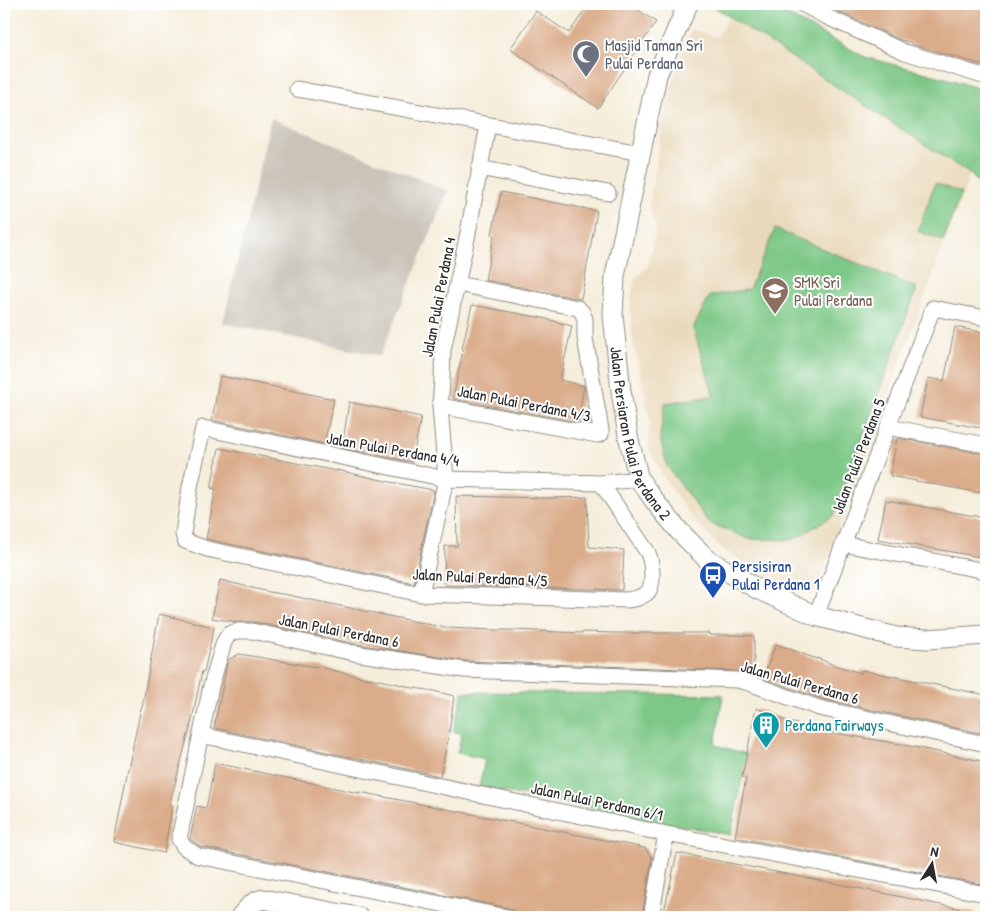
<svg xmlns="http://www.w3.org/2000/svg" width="990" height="921" font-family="'Patrick Hand',sans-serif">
<rect width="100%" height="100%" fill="#fff"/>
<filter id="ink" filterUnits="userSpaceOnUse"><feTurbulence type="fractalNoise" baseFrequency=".02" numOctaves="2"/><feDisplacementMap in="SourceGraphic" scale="10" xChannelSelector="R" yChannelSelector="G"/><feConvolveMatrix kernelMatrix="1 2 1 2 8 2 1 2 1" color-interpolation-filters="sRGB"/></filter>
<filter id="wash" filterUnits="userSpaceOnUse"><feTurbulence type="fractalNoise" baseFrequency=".0096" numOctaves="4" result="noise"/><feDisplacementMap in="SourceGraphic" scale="20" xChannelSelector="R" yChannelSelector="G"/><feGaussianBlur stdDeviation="1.12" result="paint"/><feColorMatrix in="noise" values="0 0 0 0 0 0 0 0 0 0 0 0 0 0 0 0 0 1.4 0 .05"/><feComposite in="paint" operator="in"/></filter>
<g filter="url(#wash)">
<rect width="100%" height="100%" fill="#f5eedb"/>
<!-- built -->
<path fill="#e9d9ba" d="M729,16l241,158 -156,422 -57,-23 -39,-28 -23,-23 -30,-42 -17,-33 2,-28 -19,-87v-34l4,-20 13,-11 8,-40 -7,-20 17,-105 25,-73 26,8z"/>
<!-- industrial -->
<path fill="#c9c3b8" d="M271,118l177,73 -68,165 -157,-33z"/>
<!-- green -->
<path fill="#7dc886" stroke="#547a58" d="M710,4h57l98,53 88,23 33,11v100l-16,-17z
M935,183l26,10 -18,48 -25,-10z
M775,229l142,59 -83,227 -41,25 -44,-1 -40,-16 -42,-57 -7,-29 5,-34 49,-7 -21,-68 17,-32 39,-7z
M463,692l260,3 -8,50 32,9 -16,81 -252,-48 6,-28 -28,-6 5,-19 -9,-3z"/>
<g id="blocks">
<!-- building -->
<path fill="#daac8a" d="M589,4h40l27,18 -58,86 -88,-59 26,-38 33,22z
M822,4h164v62l-75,-22v-2l-10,-2z
M501,192l96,19 -16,88 -96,-19 9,-45 -2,-1z
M472,305l71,13 29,8 -12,54 24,6 -6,36 -125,-23 10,-49 -1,-1z
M955,327l31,6v96l-66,-12 8,-39 16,3z
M220,376l114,23 -10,45 -112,-24z
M349,402l72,15 -9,45 -70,-14z
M897,438l89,16v40l-96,-18z
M219,448l118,23v-1l58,13 39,7 -20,93 -208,-44 10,-50 -5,-1z
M456,496l92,2 39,-1 2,50 35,3 -2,40 -178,-5 1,-39h12z
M886,500l100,18v40l-108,-19z
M220,580l49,12 19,3 158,33 48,2h19l70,3v-1l34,1h92v2h28l17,1v39l-17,-4 -272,-10 -109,-17 -102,-22h-17l-25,-4z
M159,614l55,13 -10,45 -2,-1 -10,49 -23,86h3l-8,47 -50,-11 14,-73 13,-61h1z
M776,644l41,15v-1l20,8 24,7 1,-3 124,25 -6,38 -158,-34 -59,-21z
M239,654l84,14 47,11v-1l37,8v1l27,4 20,5 -6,44 -8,36 -226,-48 14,-68z
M756,708l33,14 39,10 72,12 86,18v123l-251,-48 11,-59 -4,-1z
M215,763l144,30v-1l286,56 7,10 -10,59h-116l-10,-2 -2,-5 -5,-2 -307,-61 -12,-8 7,-33 9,2z
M677,853l151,29 148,30v5h-313z"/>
</g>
</g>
<g filter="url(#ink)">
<use href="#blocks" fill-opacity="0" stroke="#908c83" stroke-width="1"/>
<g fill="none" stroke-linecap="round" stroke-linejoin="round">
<!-- minor casing -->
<g stroke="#908c83" stroke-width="17">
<path id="minor" d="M802,4l25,13 78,35 81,25
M297,89l343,64
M479,168l129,25
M440,406l158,29 3,-1v-4l-16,-92v-19l-3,-7 -4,-4 -121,-24
M888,427l98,18
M601,483l47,70c4,10 7,32 -1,40 -6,5 -13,6 -20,7l-206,-6 -214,-45 -22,-8 -2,-7 7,-47 13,-59 243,51 155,4 38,-4
M843,544l143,27
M421,594l25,-115 -6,-73 2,-26 1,-30 25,-117 20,-108
M816,616l117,-308 53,10
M201,735l465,99 320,60
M507,917l-309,-61 -14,-9 -5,-8 32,-153 13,-44 5,-8 9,-3h14l102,22 110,17 273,10 12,3 70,25 167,36
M651,917l15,-83"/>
</g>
<!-- tertiary casing -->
<g stroke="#908c83" stroke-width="21">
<g id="tertiary">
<path id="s1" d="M688,4l-31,71 -42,201 -2,39 8,76 7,45 11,43 17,24 24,29 27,27 50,30 59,27 80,21 31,2 59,-4"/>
<path d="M240,917c7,-8 12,-16 23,-18l95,18"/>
</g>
</g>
<!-- minor -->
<use href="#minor" stroke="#fff" stroke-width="15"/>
<!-- tertiary -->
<use href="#tertiary" stroke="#fff" stroke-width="19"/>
</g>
</g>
<!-- icons -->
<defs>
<g id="mosque-pin" transform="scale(1.4375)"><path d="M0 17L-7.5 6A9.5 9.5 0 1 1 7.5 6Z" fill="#6b7280" stroke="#fff"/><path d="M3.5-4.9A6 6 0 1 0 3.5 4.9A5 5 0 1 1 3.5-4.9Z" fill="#fff"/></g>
<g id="school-pin" transform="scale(1.4375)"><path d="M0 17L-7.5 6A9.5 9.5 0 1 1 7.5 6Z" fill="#8d6e63" stroke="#fff"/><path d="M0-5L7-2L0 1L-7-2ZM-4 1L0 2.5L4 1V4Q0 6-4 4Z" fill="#fff"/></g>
<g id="bus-pin" transform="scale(1.4375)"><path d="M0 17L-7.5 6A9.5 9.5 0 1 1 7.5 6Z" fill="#1a4fb4" stroke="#fff"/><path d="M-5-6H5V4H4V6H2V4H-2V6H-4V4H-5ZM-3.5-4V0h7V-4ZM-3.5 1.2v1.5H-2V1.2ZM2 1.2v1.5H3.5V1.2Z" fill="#fff"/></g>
<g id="building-pin" transform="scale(1.4375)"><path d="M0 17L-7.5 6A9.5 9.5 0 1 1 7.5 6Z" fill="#0f9aa8" stroke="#fff"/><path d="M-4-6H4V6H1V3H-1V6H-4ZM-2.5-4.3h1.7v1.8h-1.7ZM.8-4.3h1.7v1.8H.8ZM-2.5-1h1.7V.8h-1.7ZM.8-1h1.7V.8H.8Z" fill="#fff"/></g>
</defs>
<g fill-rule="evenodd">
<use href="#mosque-pin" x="586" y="54"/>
<use href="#school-pin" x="775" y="291"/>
<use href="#bus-pin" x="713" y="575"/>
<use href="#building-pin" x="766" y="725"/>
</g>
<g text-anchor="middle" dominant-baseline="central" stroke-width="4" stroke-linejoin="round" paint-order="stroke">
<!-- worship labels -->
<g font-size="16" fill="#5b616d" stroke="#fff" text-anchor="start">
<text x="605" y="45">Masjid Taman Sri<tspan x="605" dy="18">Pulai Perdana</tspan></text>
</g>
<!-- education labels -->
<g font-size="16" fill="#785e54" stroke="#fff" text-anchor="start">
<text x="794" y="282">SMK Sri<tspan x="794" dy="18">Pulai Perdana</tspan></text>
</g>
<!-- street labels -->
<g font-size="16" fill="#2b2b2b" stroke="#fff">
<text transform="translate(438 297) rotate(-79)">Jalan Pulai Perdana 4</text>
<text transform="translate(524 403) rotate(11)">Jalan Pulai Perdana 4/3</text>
<text stroke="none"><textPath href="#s1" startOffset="445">Jalan Persiaran Pulai Perdana 2</textPath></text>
<text transform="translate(393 449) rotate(10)">Jalan Pulai Perdana 4/4</text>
<text transform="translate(858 456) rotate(-69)">Jalan Pulai Perdana 5</text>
<text transform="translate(480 577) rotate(3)">Jalan Pulai Perdana 4/5</text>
<text transform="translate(339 630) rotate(11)">Jalan Pulai Perdana 6</text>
<text transform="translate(800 682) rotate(16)">Jalan Pulai Perdana 6</text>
<text transform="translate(597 801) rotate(12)">Jalan Pulai Perdana 6/1</text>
</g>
<!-- transit labels -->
<g font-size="16" fill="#164399" stroke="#fff" text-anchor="start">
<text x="732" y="566">Persisiran<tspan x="732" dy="18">Pulai Perdana 1</tspan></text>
</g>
<!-- culture labels -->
<g font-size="16" fill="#0d838f" stroke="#fff" text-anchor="start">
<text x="785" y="725">Perdana Fairways</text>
</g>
</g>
<!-- margin -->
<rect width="990" height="921" fill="none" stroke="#fff" stroke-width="20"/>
<!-- north arrow -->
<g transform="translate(932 864) rotate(11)" stroke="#ffffff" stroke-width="4" paint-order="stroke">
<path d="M0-4L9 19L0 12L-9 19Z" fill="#2b2b2b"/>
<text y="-8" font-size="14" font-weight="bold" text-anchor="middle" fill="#2b2b2b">N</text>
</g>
</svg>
